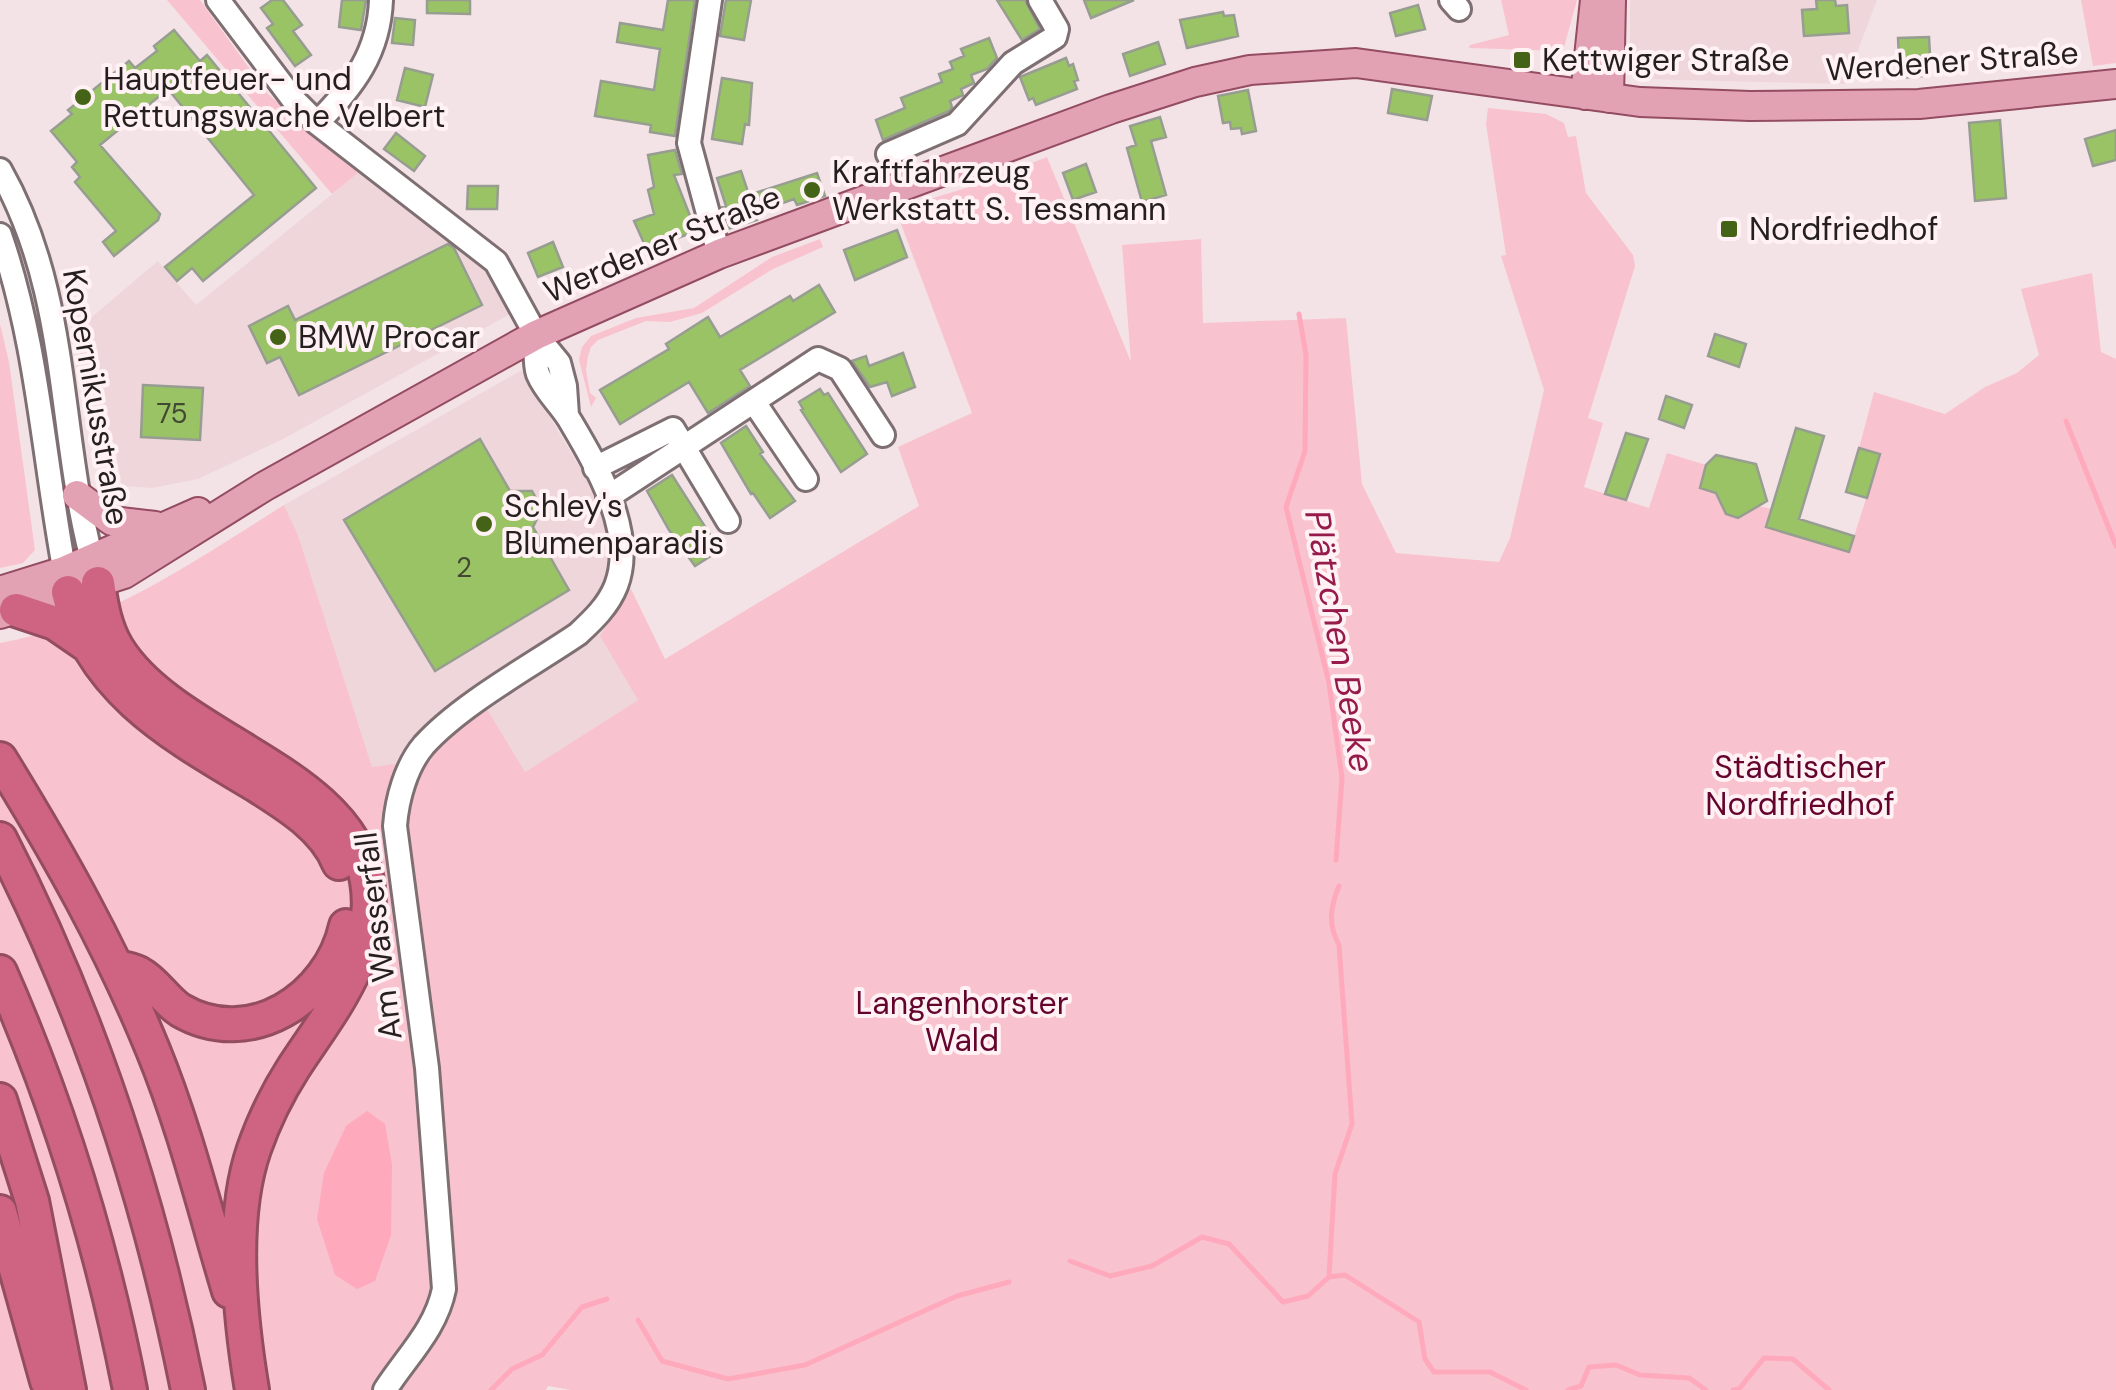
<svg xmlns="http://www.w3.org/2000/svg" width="2116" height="1390" font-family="'DM Sans',sans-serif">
<rect width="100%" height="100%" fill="#f4e3e6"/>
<!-- built -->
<path fill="#efd6db" d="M1630,0h247l-32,84 -201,-5 -14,-11z
M363,169l83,65 47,43 19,36 -229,126 -85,40 -46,9 -30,-2 -8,-44 -23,-3 -13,-62 -5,-44 85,-72 38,44z
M522,370l67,113 42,106 -11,20 18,91 -113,72 -72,-39 -26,27 -55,8 -74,-233 -14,-30z"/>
<!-- green -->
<path fill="#f8c3ce" d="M167,0h33l68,94 84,71 11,4 -31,25z
M1501,0h76l-14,51 -94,-3 1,-3 39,-10z
M2081,0h35v63l-23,3z
M1488,108l58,6 18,9 4,14 8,-1 10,57 47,62 2,11 -47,152 15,5 -19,64 65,21 18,-55 39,12 -6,23 16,5 10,21 12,4 20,-12 14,3 -5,18 82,25 31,-97 -21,-7 15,-56 71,22 40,-27 32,-14 22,-18 -18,-66 71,-16 9,79 15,7v1031h-1545l-23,-4 -2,4h-546v-747c104,-18 196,-83 284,-138l14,30 74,232 55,-7 26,-27 32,-27 40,66 113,-72 -38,-64 31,-47 34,70 254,-153 -21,-59 74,-34 -74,-197 5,-9 70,-21 74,-29 84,205 -9,-117 79,-6 2,84 143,-5 16,166 34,69 103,9 11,-24 34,-148 -43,-134 5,-1 -20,-131z
M820,239l3,8 -50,22 -71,44 -32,9 -24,-1 -48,19 -7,7 -3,9 -2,14 4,23 6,5 -5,9 -12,-47 3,-13 9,-11 45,-18 58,-10 78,-51z
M0,324l9,38 26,188 -12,13 -23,5z"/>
<!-- water -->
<path fill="#ffa9bd" d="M367,1111l18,13 7,41 -1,70 -16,46 -18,8 -22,-14 -18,-56 7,-46 22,-47z"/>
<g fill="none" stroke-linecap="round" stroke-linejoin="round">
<!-- stream -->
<path stroke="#ffa9bd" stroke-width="5" d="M1299,314l7,41 -1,96 -19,56 43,176 13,95 -6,82
M2066,421l50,125
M1070,1261l40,15 42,-10 50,-29 27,7 54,58 25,-6 21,-19 16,-2 74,47 6,37 9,13h56l36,18
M1329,1276l6,-102 17,-50 -13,-179c-11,-20 -9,-38 0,-59
M638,1320l24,41 66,18 77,-14 152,-69 52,-14
M491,1390l21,-21 30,-14 40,-48 25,-8
M1568,1390l13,-4 8,-19 27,-2 24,10 49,3 17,12
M1733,1390l6,-1 25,-31 29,1 36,31"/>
</g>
<!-- building -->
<path fill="#9ac366" stroke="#979d91" stroke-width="2.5" d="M272,0h11l19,25 -9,6 18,24 -16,11 -28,-38 6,-4 -12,-16z
M342,0h24l-5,30 -22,-3z
M427,0h43v14l-43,-1z
M668,0h27l-20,136 -25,-4 1,-7 -56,-9 6,-35 53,9 6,-41 -43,-7 3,-19 43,7z
M726,0h25l-7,40 -24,-4z
M997,0h28l15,29 -18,11z
M1084,0h50l-43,18z
M1816,0h19l1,6 11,-1 2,28 -45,3 -2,-26 15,-1z
M1418,5l7,24 -29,7 -6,-23z
M1223,12l1,4 10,-1 4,21 -51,12 -7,-28z
M395,18l20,2 -2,25 -21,-2z
M174,30l26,31 7,-6 109,133 -113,93 -11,-13 -15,13 -12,-14 89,-72 -86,-106 -68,56 60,69 -2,6 -44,36 -11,-14 13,-11 -41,-49 5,-5 -8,-10 5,-5 -26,-31 21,-17 -4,-4 61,-49 6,7 22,-17 -3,-5z
M1929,37l1,18 -9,1 1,20 -22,2 -2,-40z
M989,38l8,20 -10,11 -16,6 3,8 -13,6 2,6 -13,6 2,6 -3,4 -66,29 -7,-20 29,-12 -4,-10 41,-16 -3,-8 14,-5 -3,-7 14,-6 -3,-7z
M1158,42l7,22 -35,12 -7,-22z
M1066,58l3,8 4,-2 5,16 -4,1 3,8 -41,16 -3,-7 -4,2 -9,-23z
M405,68l28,7 -8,32 -28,-7z
M722,78l30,5 -3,42 -4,-1 -3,20 -30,-5z
M1392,89l40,7 -5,24 -39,-7z
M1248,90l8,41 -14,3 -1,-6 -10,1 -1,-7 -7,1 -5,-27z
M1160,117l6,20 -15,4 15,54 -24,7 -15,-54 9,-3 -6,-19z
M2000,120l6,78 -31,3 -6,-78z
M2116,130v30l-23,6 -8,-27z
M396,133l29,23 -11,15 -30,-22z
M675,150l7,24 -8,1 22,56 -49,19 -13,-29 20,-7 -6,-24 6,-3 -6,-32z
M1086,164l10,28 -23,8 -10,-27z
M741,171l8,24 68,-22 8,23 -28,9 -3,-6 -39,14 2,7 -29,9 -6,-22 4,-1 -9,-28z
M468,186h30l-1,23h-30z
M897,230l10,27 -52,23 -11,-30z
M553,242l10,25 -25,10 -10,-24z
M448,244l6,4 28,57 -183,90 -19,-38 -13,6 -18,-37 39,-20 7,14z
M819,285l16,27 -95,58 10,16 -42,27 -19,-31 -69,42 -20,-34 69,-41 -3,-5 42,-27 12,20 70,-41 3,5z
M1715,334l31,10 -7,23 -31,-11z
M903,353l12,34 -23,9 -5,-14 -17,5 -18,-26 14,-5 3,10z
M143,385l60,3 -3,52 -59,-3z
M820,389l4,6 4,-2 39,61 -26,18 -40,-62 2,-1 -4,-7z
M1666,396l26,9 -8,23 -25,-9z
M746,426l17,26 -3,2 35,47 -25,17 -17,-25 -2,1 -30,-51z
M1796,428l28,8 -25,83 55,17 -5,16 -83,-25z
M1626,433l22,6 -22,61 -21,-6z
M480,439l30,52h22l10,18 -9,18 36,63 -134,81 -91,-151z
M1859,448l21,6 -13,44 -21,-6z
M1716,455l40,9 11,37 -29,17 -12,-4 -10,-21 -16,-5 6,-23z
M672,475l48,75 -25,16 -26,-36 -22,-39z"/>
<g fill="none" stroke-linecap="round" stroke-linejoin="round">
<!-- minor casing -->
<g stroke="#7e6f72" stroke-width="28">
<path id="minor" d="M218,0l74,98 25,25 179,139 40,73 23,28 6,23 2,29
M710,0l-21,143 30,111
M1451,0l8,9
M317,123c36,-36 62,-70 64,-123
M888,154l69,-30 56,-61 42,-26 2,-8 -17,-29
M0,170c73,129 56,266 96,404
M0,235c39,112 44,232 67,349
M754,402l52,77
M595,468l78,-39 55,92
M608,497l210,-138 22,10 43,66
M385,1390c22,-34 51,-61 59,-101l-17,-221 -32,-242c2,-27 11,-60 29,-81 37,-41 107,-79 154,-111 15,-14 30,-28 38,-48 21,-54 -21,-123 -47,-167 -10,-16 -24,-28 -31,-45 -4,-12 -2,-27 -2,-39"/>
</g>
<!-- major casing -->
<g stroke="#944c60" stroke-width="32">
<path id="major" d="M1585,95l10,-95
M1609,98l2,-98
M77,495l35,26 43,5
M0,591l64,-20 134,-59
M0,614l124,-40 141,-88 271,-151 183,-81 392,-145 84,-27 55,-12 106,-7 284,39 110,4 169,-2 197,-20"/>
</g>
<!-- highway casing -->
<g stroke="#944c60" stroke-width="38">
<path id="highway" d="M98,583c3,22 7,45 19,65 57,92 233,123 250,233 12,74 -35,128 -73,186 -16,25 -30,53 -40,82 -24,69 -14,169 -2,241
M68,592c22,99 108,145 188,193 32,20 69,43 83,78
M16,610l39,13 32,22
M0,759c58,94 111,188 153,291 32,78 52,161 76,241
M0,839c89,173 150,360 188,551
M118,967c7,2 16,3 22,7 15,8 25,26 40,36 70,41 150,-12 166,-84
M0,972c59,134 102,274 130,418
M0,1100l32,101 37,189
M0,1212l47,169"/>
</g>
<!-- minor -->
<use href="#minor" stroke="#fff" stroke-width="22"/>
<!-- major -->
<use href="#major" stroke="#e2a2b4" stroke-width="28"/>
<!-- highway -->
<use href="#highway" stroke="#cf6482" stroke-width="32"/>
</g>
<!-- markers -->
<g fill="#456316" stroke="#fff1f4" stroke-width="4">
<rect x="1512" y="50" width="20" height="20" rx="5"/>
<circle cx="83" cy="97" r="10"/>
<circle cx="812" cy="190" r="10"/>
<rect x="1719" y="219" width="20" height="20" rx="5"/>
<circle cx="278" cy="337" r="10"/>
<circle cx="484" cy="524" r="10"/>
</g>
<g text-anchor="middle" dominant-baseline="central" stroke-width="8" stroke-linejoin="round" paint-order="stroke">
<!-- number labels -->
<g font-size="28" fill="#424832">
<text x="172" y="413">75</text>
<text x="464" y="567">2</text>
</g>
<!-- poi labels -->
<g font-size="32" fill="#251f20" stroke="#fff1f4" text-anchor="start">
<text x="1542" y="60">Kettwiger Straße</text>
<text x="103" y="79">Hauptfeuer- und<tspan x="103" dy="37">Rettungswache Velbert</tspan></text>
<text x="832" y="172">Kraftfahrzeug<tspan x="832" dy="37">Werkstatt S. Tessmann</tspan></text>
<text x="1749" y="229">Nordfriedhof</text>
<text x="298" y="337">BMW Procar</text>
<text x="504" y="506">Schley's<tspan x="504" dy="37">Blumenparadis</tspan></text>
</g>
<!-- street labels -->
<g font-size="32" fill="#251f20" stroke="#fff1f4">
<text transform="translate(1952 61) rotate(-4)">Werdener Straße</text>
<text transform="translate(662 244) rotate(-23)">Werdener Straße</text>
<text transform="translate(96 397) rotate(80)">Kopernikusstraße</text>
<text transform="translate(378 936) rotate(-97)">Am Wasserfall</text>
</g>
<!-- park labels -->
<g font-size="32" fill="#64042c" stroke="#fff1f4">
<text x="1800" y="767">Städtischer<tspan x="1800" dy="37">Nordfriedhof</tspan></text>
<text x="962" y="1003">Langenhorster<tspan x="962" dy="37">Wald</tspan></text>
</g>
<!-- water labels -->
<g font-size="35" font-style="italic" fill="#961b4a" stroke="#fff1f4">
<text transform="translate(1340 641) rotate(80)">Plätzchen Beeke</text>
</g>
</g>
</svg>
